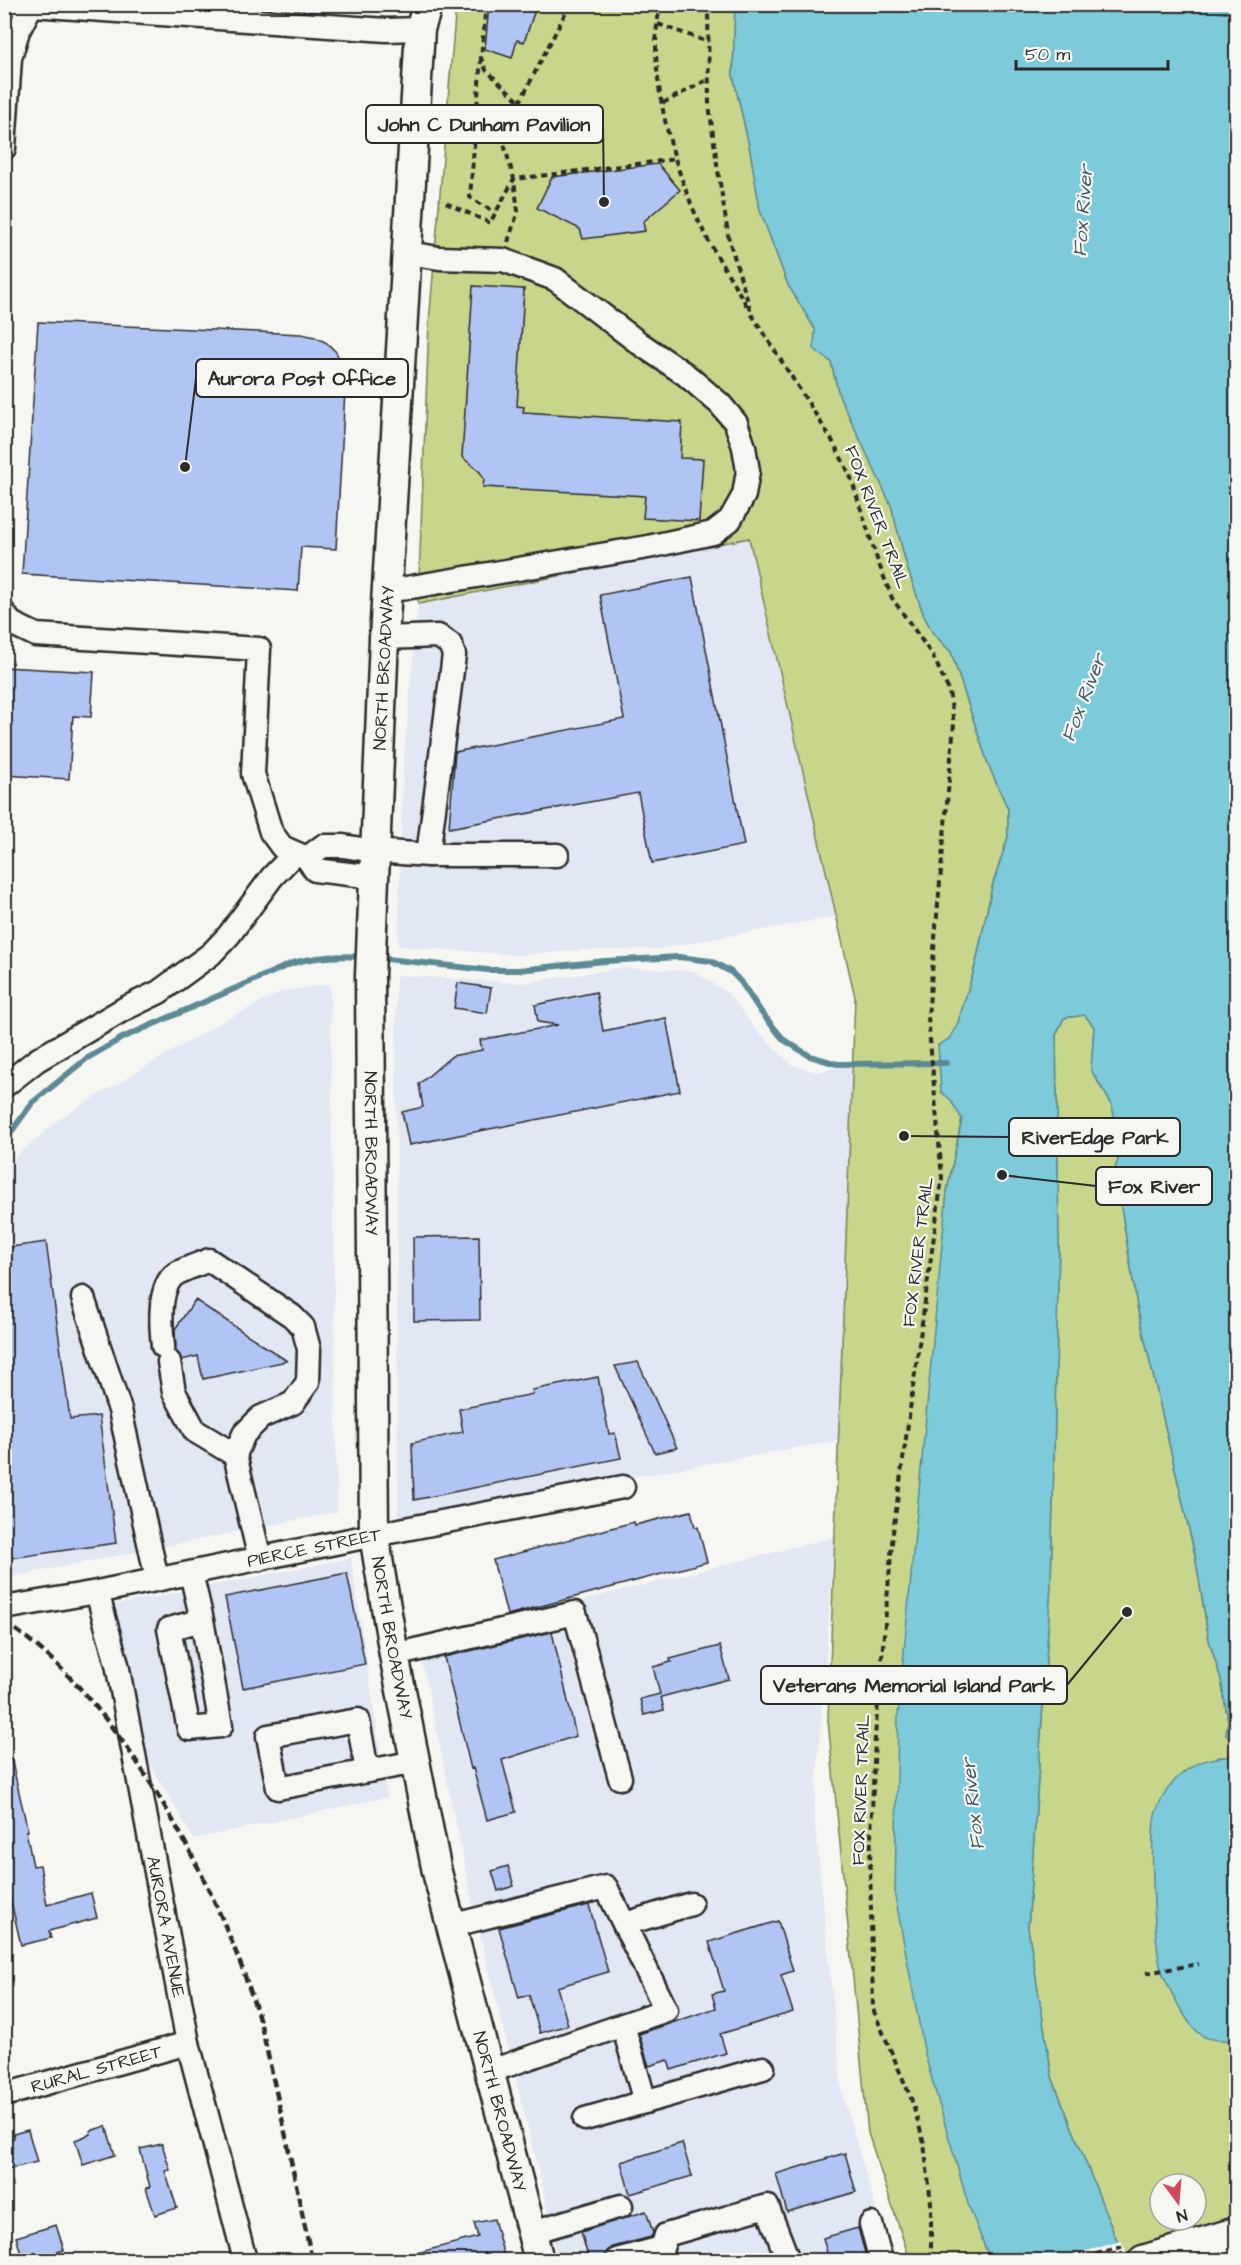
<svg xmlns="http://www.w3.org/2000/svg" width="1241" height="2265" font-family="'Architects Daughter',sans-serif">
<rect width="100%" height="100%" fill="#f6f6f2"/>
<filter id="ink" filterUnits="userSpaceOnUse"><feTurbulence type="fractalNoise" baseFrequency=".0167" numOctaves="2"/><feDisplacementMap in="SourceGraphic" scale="12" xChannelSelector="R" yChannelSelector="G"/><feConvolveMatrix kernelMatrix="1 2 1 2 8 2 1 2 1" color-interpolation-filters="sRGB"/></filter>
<g filter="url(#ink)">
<!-- built -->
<path fill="#e1e7f3" d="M749,537l95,378 -187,34 -70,1 -69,5 -120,-9 5,-177 15,-165z
M621,968l72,3 36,23 26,35 37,36 24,7 37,-7 -14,375 -441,79 -2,-544 126,8z
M330,984l7,528 -332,66 -1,-411 58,-50 156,-93 65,-33z
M835,1537l-21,277 28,279 49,167h-333l-16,-75 -68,-275 -56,-268z
M351,1558l36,239 -193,42 -48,-82 -12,-63 -21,-89z"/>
<!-- green -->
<path fill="#c7d68a" stroke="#79805a" stroke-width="1.5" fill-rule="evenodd" d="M456,5h279l-2,70 17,75 10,60 28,75 27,44c-2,15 4,25 16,33l8,33 52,110 16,62 17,49 9,17 18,19 37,112 20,45v28l-16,50 -16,76 -19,63 -8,13 1,60 12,19 -15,73 -52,705 94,364h-79l-42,-127 -40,-413 27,-723 -106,-459 -331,66 11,-281z
M1085,1015l9,12 -3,43 20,33 11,45 -7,21 22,137 58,249 14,85 12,39 7,42 -2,14 9,6 -1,9 -6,7h-9l-31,264 17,16 31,4v219h-108l-14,-26 -62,-157 -24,-149 23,-344 8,-341 -3,-208 8,-17zM1160,2184h36v36h-36z"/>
<!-- water -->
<path fill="#7ccada" stroke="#5c8a94" stroke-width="1.5" d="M735,5h501v2036c-9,-1 -23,0 -31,-4 -17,-8 -36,-48 -43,-65 -8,-23 -13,-138 -6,-160 11,-32 38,-55 72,-55l6,-7 1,-9 -9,-6 2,-14 -7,-42 -12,-39 -14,-85 -58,-249 -22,-137 7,-22 -11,-44 -20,-33 3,-43 -9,-12 -21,3 -8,17 3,208 -8,341 -23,344 24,149 62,157 14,26h-138l-22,-56 -43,-149 -30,-159 3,-181 49,-524 15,-72 -12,-20 -9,-7 -3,-47 11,-6 8,-13 19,-63 16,-76 16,-50v-28l-20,-45 -37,-112 -18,-19 -9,-17 -17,-49 -16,-62 -52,-110 -8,-33 -17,-13 1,-20 -27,-44 -28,-75 -10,-60 -17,-75z"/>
<!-- pier -->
<path fill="#f6f6f2" d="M1121,2241l10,19h-74z"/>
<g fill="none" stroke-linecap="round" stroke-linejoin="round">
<!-- stream -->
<path stroke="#5c8a94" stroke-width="6" d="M378,958l109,12h32l86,-9 74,-4 32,4 20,11 10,10 20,30 23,28 26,16 27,8 109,-1
M4,1142l28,-39 54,-44 36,-21 171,-75c24,-7 44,-8 69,-6"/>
</g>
<!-- building -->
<path fill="#b1c5f4" stroke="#2b2b2b" stroke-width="1.5" d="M489,4h48l-13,38 -7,-2 -5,18 -27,-9z
M658,164l22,26 -37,32 2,9 -62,8 -3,-10 -43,-21 15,-31z
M473,286l51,3 -7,117 7,1 -1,5 159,10 -2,36 23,1 -4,62 -56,-3 2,-22 -162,-9 1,-8 -4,-7 -18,-15z
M38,322l263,12 14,3 12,6 9,9 10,22 -10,175 -35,-2 -3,44 -276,-17z
M692,577l52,268 -92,18 -14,-70 -189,35 6,-76 169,-33 -24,-124z
M4,667l90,5 -3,45 -18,-1 -4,63 -65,-4z
M458,983l33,5 -4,25 -33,-5z
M596,992l7,39 63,-13 14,73 -271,54 -7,-33 21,-5 -4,-23 33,-28 30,-6 -2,-10 78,-15 -20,-3 -3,-17z
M479,1236l1,84 -66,1 -1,-84z
M46,1242l24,177 29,-3 17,127 -112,16v-311z
M195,1300l92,61 -84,18 -5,-23 -16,4 -6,-9 -1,-22z
M638,1362l39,86 -22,5 -40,-87z
M598,1377l11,57 6,-1 6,25 -207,42 -2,-57 51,-11 -4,-23 74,-15 -1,-4z
M691,1511l4,16h3l9,35 -200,53 -14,-55 141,-38 1,3z
M347,1573l18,91 -122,24 -18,-91z
M552,1632l24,104 -74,24 14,52 -29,8 -14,-52 -2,1 -27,-112z
M720,1646l9,33 -68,18 3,13 -20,5 -4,-16 20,-5 -7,-27 18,-5 -1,-3z
M11,1758l17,73h-2l7,35 7,-1 7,40 44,-12 6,25 -48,13 2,7 -30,7 -11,-48 -6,1v-139z
M508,1866l6,20 -16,5 -6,-20z
M589,1905l19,67 -51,15 11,38 -28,8 -11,-38 -10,3 -20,-70z
M778,1921l15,50 -12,4 12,37 -73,22 6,19 -55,17 -3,-10 -19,6 -10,-32 77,-26 -4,-14 12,-3 -15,-49z
M106,2126l9,29 -32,10 -8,-25 16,-6 -1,-3z
M28,2130l9,32 -33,8v-29l10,-3 -1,-4z
M682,2143l10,33 -62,18 -9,-32z
M162,2144l8,26 -5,1 12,37 -22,7 -9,-27 4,-1 -10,-38z
M845,2153l11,39 -69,20 -11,-38z
M646,2211l7,22 -2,4 -38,10 -6,4 -3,9h-15l-8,-28z
M494,2219l11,41h-95l-1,-5 69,-18 -4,-14z
M56,2225l8,25 -34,10h-7l-7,-23z
M858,2228l9,32h-38l-6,-22z"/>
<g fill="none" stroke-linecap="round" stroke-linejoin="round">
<!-- minor casing -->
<g stroke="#2b2b2b" stroke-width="27">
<g id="minor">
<path d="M18,4l368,26 34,-1"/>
<path d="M4,148l6,-90 8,-27 13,-25"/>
<path d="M388,591l260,-44 65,-14 17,-13 14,-25 4,-24 -4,-24 -8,-24 -16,-19 -35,-30 -46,-31 -84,-64 -52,-19 -64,-2 -32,-5"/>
<path d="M4,613l7,10 25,12 223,14 -6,125 18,58 11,15 25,11 8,12 59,7"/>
<path d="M384,638l54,-2 12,8 4,11 -26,200h129"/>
<path d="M307,858l16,-12h20l31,5 54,4"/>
<path d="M4,1086l33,-26 87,-51 35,-17 52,-38 18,-19 43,-58 22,-23"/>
<path d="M83,1298l37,112 37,169"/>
<path d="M163,1346c-2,-19 -5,-55 10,-70 7,-6 27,-12 36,-16l83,56 11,11 6,22 -1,33 -15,21 -32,14 -17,17 -9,21"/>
<path d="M169,1362l5,30 21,39 40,24 25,104"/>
<path d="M191,1573l11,47 19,106 -32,3 -20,-100 33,-9"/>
<path id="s1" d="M97,1592l20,72 71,379 57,217"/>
<path id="s2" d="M4,1608l93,-16 277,-57 249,-48"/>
<path d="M394,1655l181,-42 45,165"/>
<path d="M367,1771l-9,-51 -90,16 10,52 138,-26"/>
<path d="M625,1924l66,-20"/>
<path d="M450,1926l156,-39 60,123 -175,61"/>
<path d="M623,2025l22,77"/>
<path id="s3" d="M4,2095l184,-52"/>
<path d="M585,2119l178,-51"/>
<path d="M871,2224l10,36"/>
<path d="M532,2232l89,-26"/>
<path d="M617,2260l45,-12 4,-13 101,-29 21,54"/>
</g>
</g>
<!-- major casing -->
<g stroke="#2b2b2b" stroke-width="33">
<g id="major">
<path id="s4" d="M428,4l-8,25 -36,609 -14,338 4,559 20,120 43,217 102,388"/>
<path d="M1143,2260l93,-28"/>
<path d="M1232,2260l4,-1"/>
</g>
</g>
<!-- path -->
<path stroke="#2b2b2b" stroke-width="4" stroke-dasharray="6 4.5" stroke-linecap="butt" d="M486,4l-5,54 5,12 34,32
M570,4l-68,133 12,42 163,-20
M651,4l9,4
M661,4c-18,65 16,179 47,236 13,23 27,45 40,68
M708,4l1,101 8,59 12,76 23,75 80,125 18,35 27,84 15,39 41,58 16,35 5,33 -26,293 14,161 -49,354 -18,205 -5,125 3,147 38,89 13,45 7,60v49l2,8
M658,24l50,18
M481,58l-11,139 13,9 12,5
M663,103l46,-24
M446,203l44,20 24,-44
M508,242l10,-31 -4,-31
M1146,1973l53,-9
M1076,2260l48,-14"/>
<!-- minor -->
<use href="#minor" stroke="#f6f6f2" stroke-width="22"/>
<!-- major -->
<use href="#major" stroke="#f6f6f2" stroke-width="28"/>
<!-- rail -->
<path stroke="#2b2b2b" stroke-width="4.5" stroke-dasharray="9 4.5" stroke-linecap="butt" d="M4,1622c115,73 214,263 253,390 7,22 11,44 16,66 14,61 26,122 39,182"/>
</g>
</g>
<g text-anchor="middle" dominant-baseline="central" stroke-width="4.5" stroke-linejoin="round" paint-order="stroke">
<!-- street labels -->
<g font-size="18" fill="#2b2b2b" stroke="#f6f6f2">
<text transform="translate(877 517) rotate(69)">FOX RIVER TRAIL</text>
<text transform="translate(384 668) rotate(-87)">NORTH BROADWAY</text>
<text stroke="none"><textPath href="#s4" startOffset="1152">NORTH BROADWAY</textPath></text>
<text transform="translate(918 1252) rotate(-83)">FOX RIVER TRAIL</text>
<text stroke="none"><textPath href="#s2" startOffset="316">PIERCE STREET</textPath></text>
<text stroke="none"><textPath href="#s4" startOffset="1638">NORTH BROADWAY</textPath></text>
<text transform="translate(861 1790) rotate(-88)">FOX RIVER TRAIL</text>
<text stroke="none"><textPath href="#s1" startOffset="342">AURORA AVENUE</textPath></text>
<text stroke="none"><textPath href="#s3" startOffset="96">RURAL STREET</textPath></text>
<text stroke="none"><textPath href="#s4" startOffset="2124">NORTH BROADWAY</textPath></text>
</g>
<!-- water labels -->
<g font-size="20" font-style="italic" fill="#435b60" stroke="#f6f6f2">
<text transform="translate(1083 211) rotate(-86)">Fox River</text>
<text transform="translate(1084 698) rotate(-69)">Fox River</text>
<text transform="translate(973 1804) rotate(-96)">Fox River</text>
</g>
</g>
<!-- callouts -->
<path fill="none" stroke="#2b2b2b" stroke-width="2" d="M604 202L603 124M185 467L196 378M904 1136L1009 1137M1002 1175L1096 1186M1127 1612L1067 1685"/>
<g fill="#2b2b2b" stroke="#f6f6f2" stroke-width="2">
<circle cx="604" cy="202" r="6"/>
<circle cx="185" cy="467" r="6"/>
<circle cx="904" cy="1136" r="6"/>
<circle cx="1002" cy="1175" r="6"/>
<circle cx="1127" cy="1612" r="6"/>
</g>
<g fill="#f6f6f2" stroke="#2b2b2b" stroke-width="2">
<rect x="366" y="105" width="237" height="38" rx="6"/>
<rect x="196" y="359" width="212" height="38" rx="6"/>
<rect x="1009" y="1118" width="171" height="38" rx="6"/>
<rect x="1096" y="1167" width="116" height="38" rx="6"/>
<rect x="761" y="1666" width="306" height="38" rx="6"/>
</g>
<g font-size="20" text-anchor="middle" font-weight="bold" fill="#2b2b2b">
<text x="484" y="131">John C Dunham Pavilion</text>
<text x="302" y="385">Aurora Post Office</text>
<text x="1095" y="1144">RiverEdge Park</text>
<text x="1154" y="1193">Fox River</text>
<text x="914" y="1692">Veterans Memorial Island Park</text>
</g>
<!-- margin -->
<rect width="1241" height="2265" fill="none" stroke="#f6f6f2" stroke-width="24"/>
<rect x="12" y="12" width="1217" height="2241" fill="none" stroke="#2b2b2b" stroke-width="2" filter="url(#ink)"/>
<!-- north arrow -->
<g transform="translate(1178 2202) rotate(164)"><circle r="28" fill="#f6f6f2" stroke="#a5a5a2" stroke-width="1.5"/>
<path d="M0-4.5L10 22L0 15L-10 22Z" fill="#d1495b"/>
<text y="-9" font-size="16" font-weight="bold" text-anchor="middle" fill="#2b2b2b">N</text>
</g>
<!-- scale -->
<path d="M1016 60v9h152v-9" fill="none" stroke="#2b2b2b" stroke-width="3"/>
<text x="1025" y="60" font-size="18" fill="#2b2b2b" stroke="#f6f6f2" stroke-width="4.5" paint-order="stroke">50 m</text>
</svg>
